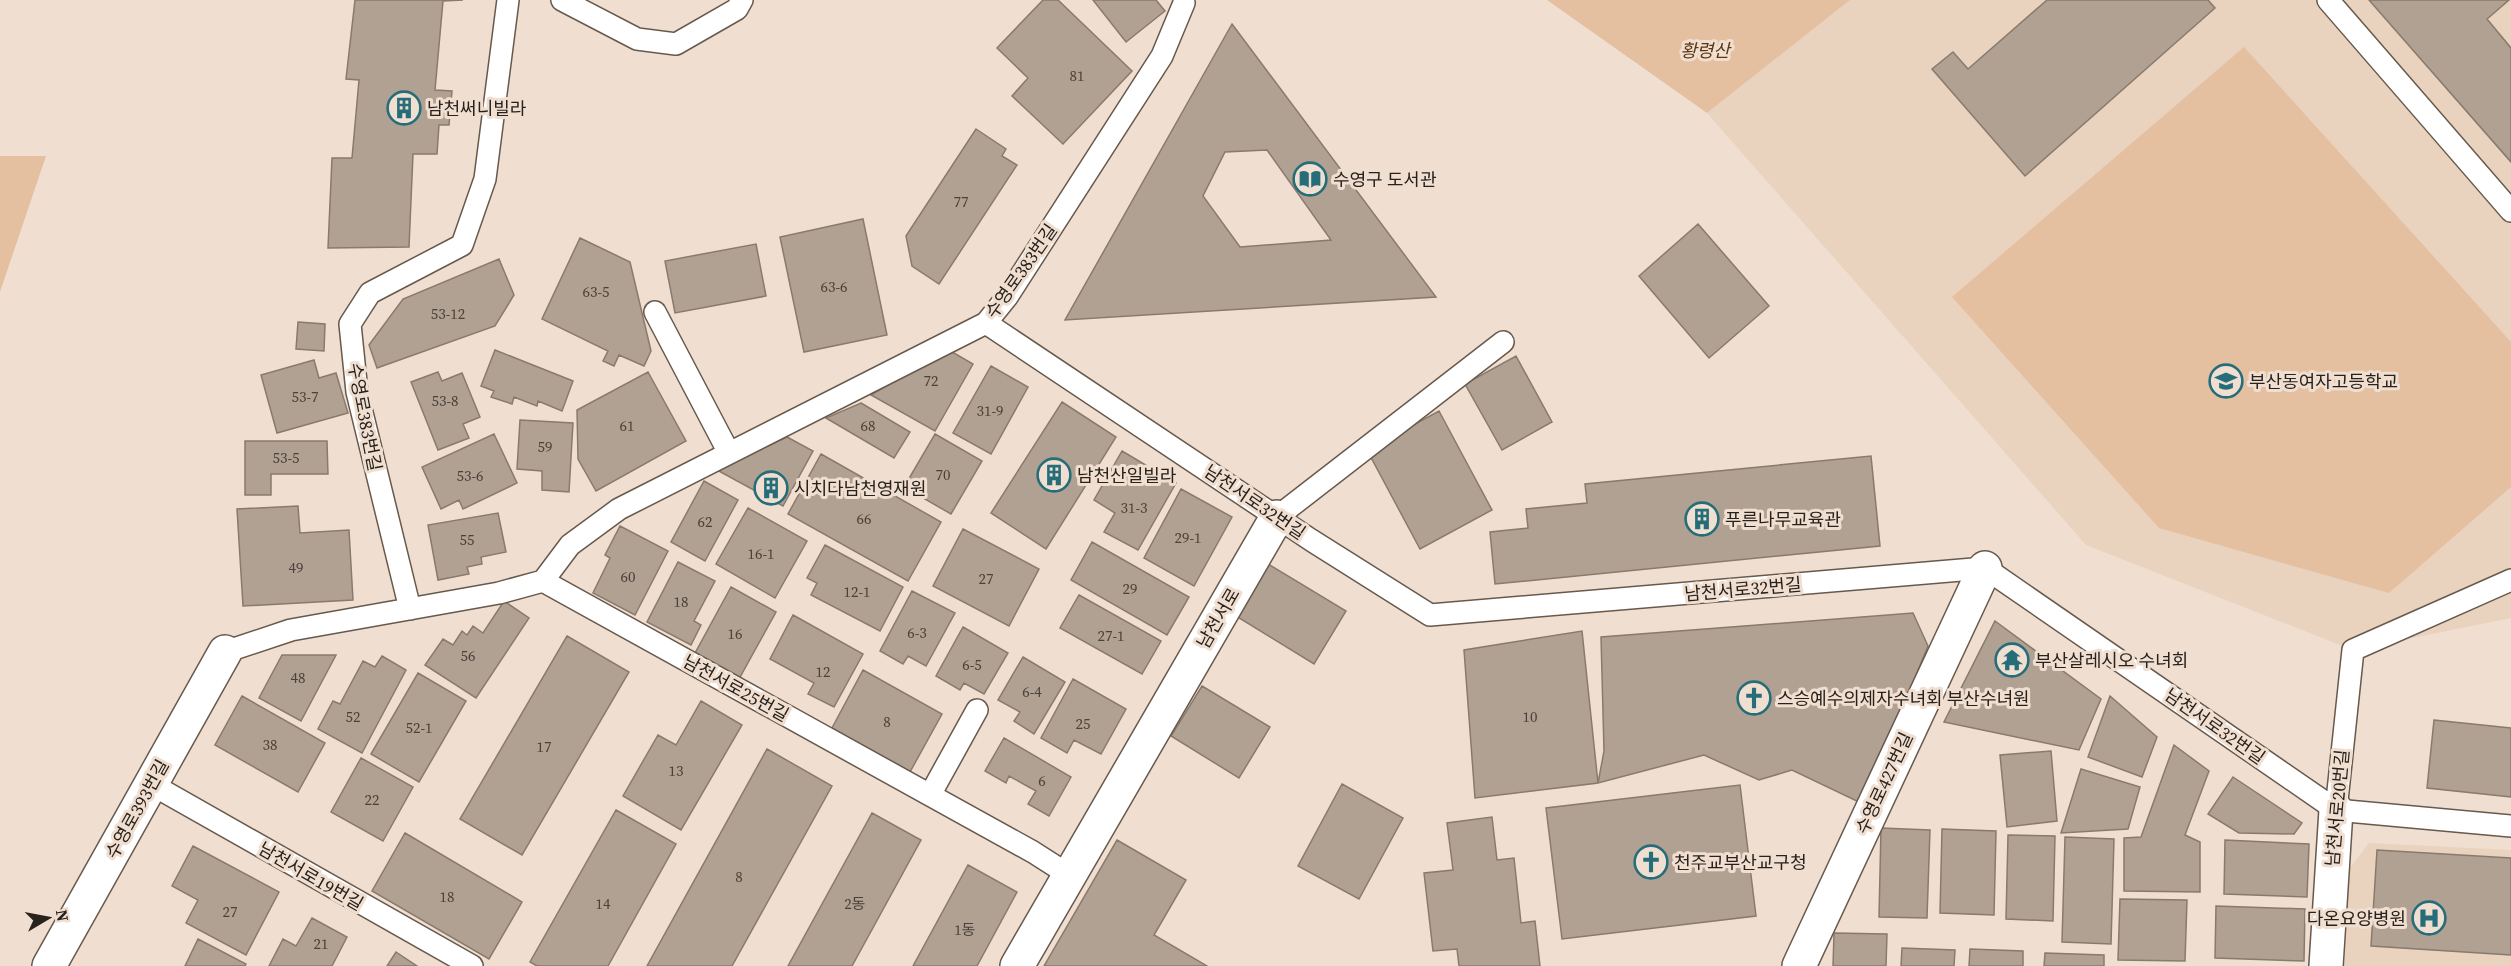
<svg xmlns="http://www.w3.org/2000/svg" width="2511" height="966" font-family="'Source Serif 4','Noto Sans KR',serif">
<rect width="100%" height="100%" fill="#f0dfd1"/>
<!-- built -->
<path fill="#e9d2be" d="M1850,0h661v618l-158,32 -267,-105 -379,-432z
M2369,843l142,7v116h-167l5,-97z"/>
<!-- green -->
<path fill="#e4c0a1" d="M1547,0h303l-143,113z
M2244,47l267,295v145l-122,106 -230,-65 -207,-231z
M0,156h46l-46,136z"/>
<!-- building -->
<path fill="#b1a193" stroke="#897a6d" stroke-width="1.5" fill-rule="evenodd" d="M355,0h108l-20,1 -8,89 17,1 -3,34h-10l-2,29h-24l-4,93 -81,1 4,-90h20l7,-78 -13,-1z
M1043,0h15l74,71 -69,73 -51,-48 16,-18 -31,-30z
M1093,0h63l9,11 -39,31z
M2047,0h161l7,8 -190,168 -93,-107 21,-17 15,17z
M2369,0h140l-22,19 24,29v114z
M1232,24l204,273 -371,23zM1267,150l64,90 -91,7 -37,-51 22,-44z
M976,129l30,20 -4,7 15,9 -78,119 -27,-18 -6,-30z
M863,219l24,116 -83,17 -24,-115z
M1698,224l71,82 -60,52 -70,-82z
M580,238l50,24 21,89 -7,15 -25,-11 -5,11 -11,-5 5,-10 -66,-32z
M756,244l10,52 -91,17 -10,-52z
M499,259l15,36 -19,31 -118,42 -8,-23 34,-46z
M298,322l27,2 -1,27 -28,-2z
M947,349l26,15 -38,67 -64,-36z
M495,350l78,31 -11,30 -24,-10 -1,5 -23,-9 -2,7 -21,-7 3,-6 -13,-5z
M1516,356l36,66 -50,28 -37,-66z
M314,360l5,18 17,-5 12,40 -71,20 -16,-58z
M991,366l37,21 -37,67 -38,-21z
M438,372l4,9 20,-8 18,44 -17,7 6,14 -31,12 -27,-68z
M648,372l38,69 -90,50 -18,-32 -1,-49z
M1062,402l54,35 -70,112 -55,-36z
M861,403l49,29 -16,26 -68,-40z
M1439,411l53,99 -72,39 -53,-99z
M520,420l53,3 -4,69 -27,-2v-19l-25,-2z
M494,434l23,49 -54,26 -4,-9 -18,9 -19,-42z
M935,434l47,27 -31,53 -47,-27z
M787,437l26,14 -30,55 -66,-36z
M245,441h82l1,33h-57v21h-26z
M1122,451l54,32 -38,67 -34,-18 11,-19 -21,-13z
M821,454l120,68 -33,59 -120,-67z
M1871,456l9,90 -385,38 -5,-52 38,-4 -2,-19 61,-6 -2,-19z
M704,481l34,19 -33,61 -34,-19z
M1181,489l51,28 -38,69 -50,-28z
M298,506l2,27 49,-3 4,70 -110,6 -6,-97z
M748,508l59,33 -32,57 -59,-34z
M498,513l8,39 -25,5 1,7 -15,3 2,7 -31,6 -10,-55z
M620,526l48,25 -33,64 -42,-22 17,-35 -5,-3z
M963,529l76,40 -30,57 -76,-40z
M1092,542l97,55 -22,38 -96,-55z
M825,545l78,42 -23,44 -69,-36 6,-12 -10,-5z
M678,562l37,19 -21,40 7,4 -10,20 -44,-23z
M1268,564l78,47 -32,53 -78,-48z
M731,587l45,25 -37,67 -45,-24z
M912,591l43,22 -29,53 -18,-10 -5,8 -23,-13z
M1079,595l82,46 -19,33 -82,-46z
M504,601l25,17 -53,80 -51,-33 18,-26 10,6 9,-14 5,4 6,-9 10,7z
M1913,613l15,33 -65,158 -71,-34 -33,10 -55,-25 -106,28 6,-32 -3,-114z
M793,615l70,39 -29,53 -26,-13 6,-11 -44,-24z
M1995,621l106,78 -22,51 -135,-28z
M963,627l45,26 -24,41 -20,-11 -4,7 -24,-14z
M1582,631l16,152 -123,15 -11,-148z
M567,636l62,36 -107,183 -62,-36z
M282,655h54l-35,66 -42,-23z
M382,656l24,14 -44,83 -44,-24 15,-28 7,3 23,-43 12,6z
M1023,657l42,25 -31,52 -20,-13 6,-9 -22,-12z
M863,670l79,44 -32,58 -78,-44z
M418,673l48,28 -47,81 -48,-28z
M1073,679l53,30 -25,45 -27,-14 -7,13 -26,-15z
M1202,686l68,41 -31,51 -68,-42z
M242,696l83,47 -27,49 -83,-47z
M2110,696l47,41 -15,40 -54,-20z
M701,701l41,24 -61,105 -58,-34 35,-61 18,10z
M2434,720l77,8v69l-84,-9z
M1004,738l67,39 -22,39 -21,-12 8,-13 -27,-15 -3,7 -21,-12z
M2174,745l35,26 -24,64 15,7v50l-76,-1v-53l17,-1z
M767,749l65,37 -100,180h-85z
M2051,751l6,70 -50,6 -7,-72z
M361,758l52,29 -30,54 -52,-29z
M2081,769l59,18 -12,42 -67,4z
M2233,777l69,46 -8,11 -55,-1 -31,-19z
M1342,784l61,34 -44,81 -61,-33z
M1740,785l16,131 -194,23 -16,-131z
M616,810l60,34 -68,122h-71l-7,-4z
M872,813l49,27 -69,126h-64z
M1492,817l5,43 17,-2 7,65 14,-2 5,45h-81l-2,-17 -24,2 -9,-78 29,-3 -6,-47z
M1881,828l49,2 -3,88 -48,-1z
M1942,829l54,2 -2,84 -54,-2z
M405,833l117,69 -33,57 -117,-68z
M2008,835l47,1 -2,85 -47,-2z
M2065,837l49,2 -3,105 -49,-2z
M1117,840l69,40 -32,55 53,31h-163z
M2225,840l84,4 -2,53 -83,-3z
M193,846l86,46 -33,63 -60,-32 12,-23 -26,-14z
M2377,850l134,8v97l-140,-9z
M968,865l49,27 -40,74h-64z
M2120,899l67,1 -2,61 -67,-1z
M2216,906l89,3 -1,52 -89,-3z
M312,918l35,19 -15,29h-63l14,-27 13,7z
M1834,933l53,1 -1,32h-53z
M198,939l48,25 -1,2h-60z
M1902,948l53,2 -1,16h-53z
M1970,949l53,2v15h-54z
M396,952l21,14h-30z
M2045,953l59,2v11h-60z"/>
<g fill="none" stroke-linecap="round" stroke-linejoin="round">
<!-- lane casing -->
<g stroke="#67594c" stroke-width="24">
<path id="lane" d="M562,0l75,39 39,5 61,-35 5,-9
M2328,0l183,211
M655,312l74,141
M986,323l325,217 119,75 555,-47 351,242 175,16
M1277,517l226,-175
M543,581l490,271 36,23
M410,609l-53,-217 -7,-68 20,-31 92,-48 23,-66 23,-179
M225,652l66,-22 208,-37 44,-12 27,-36 49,-36 367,-186 21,-26 155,-241 22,-53
M151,784l321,182
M930,795l47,-85
M2336,810l17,-160 158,-70"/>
</g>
<!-- street casing -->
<g stroke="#67594c" stroke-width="36">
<path id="street" d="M49,966l176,-314
M1017,966l260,-449
M1799,966l186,-398
M2326,966l10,-156"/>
</g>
<!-- lane -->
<use href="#lane" stroke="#fff" stroke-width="21"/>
<!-- street -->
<use href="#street" stroke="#fff" stroke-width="33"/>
</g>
<!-- icons -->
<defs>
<g id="building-ring" transform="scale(1.725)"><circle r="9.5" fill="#f0dfd1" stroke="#266d7a" stroke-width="1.5"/><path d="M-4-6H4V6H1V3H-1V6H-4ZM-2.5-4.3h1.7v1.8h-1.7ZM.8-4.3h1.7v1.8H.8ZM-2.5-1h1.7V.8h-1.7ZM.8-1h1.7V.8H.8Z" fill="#266d7a"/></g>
<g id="library-ring" transform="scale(1.725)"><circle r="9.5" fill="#f0dfd1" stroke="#266d7a" stroke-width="1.5"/><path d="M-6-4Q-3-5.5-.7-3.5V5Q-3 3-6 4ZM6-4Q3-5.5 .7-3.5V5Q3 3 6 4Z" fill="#266d7a"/></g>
<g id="school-ring" transform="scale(1.725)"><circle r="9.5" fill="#f0dfd1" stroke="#266d7a" stroke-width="1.5"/><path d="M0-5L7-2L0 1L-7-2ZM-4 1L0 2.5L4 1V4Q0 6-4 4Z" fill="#266d7a"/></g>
<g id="temple-ring" transform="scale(1.725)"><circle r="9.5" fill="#f0dfd1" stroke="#266d7a" stroke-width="1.5"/><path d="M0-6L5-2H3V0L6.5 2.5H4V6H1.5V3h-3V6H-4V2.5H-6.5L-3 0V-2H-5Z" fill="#266d7a"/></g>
<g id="church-ring" transform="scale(1.725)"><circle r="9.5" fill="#f0dfd1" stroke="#266d7a" stroke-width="1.5"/><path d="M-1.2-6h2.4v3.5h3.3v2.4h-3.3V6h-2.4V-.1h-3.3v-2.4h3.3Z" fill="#266d7a"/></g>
<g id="hospital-ring" transform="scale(1.725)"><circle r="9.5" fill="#f0dfd1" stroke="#266d7a" stroke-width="1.5"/><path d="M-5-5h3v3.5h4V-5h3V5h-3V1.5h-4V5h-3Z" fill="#266d7a"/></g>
</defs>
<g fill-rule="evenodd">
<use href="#building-ring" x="404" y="108"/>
<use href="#library-ring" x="1310" y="179"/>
<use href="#school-ring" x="2226" y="381"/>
<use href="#building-ring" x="1054" y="475"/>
<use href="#building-ring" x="771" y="488"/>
<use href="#building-ring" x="1702" y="519"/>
<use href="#temple-ring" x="2012" y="660"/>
<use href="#church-ring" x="1754" y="698"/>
<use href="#church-ring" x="1651" y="862"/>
<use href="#hospital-ring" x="2429" y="918"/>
</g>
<g text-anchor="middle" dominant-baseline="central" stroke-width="6" stroke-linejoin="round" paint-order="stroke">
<!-- number labels -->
<g font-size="15" fill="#4a423a">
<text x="1077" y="75">81</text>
<text x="961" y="201">77</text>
<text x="834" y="286">63-6</text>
<text x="596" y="291">63-5</text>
<text x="448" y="313">53-12</text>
<text x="931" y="380">72</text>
<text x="305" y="396">53-7</text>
<text x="445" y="400">53-8</text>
<text x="990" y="410">31-9</text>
<text x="627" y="425">61</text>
<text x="868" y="425">68</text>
<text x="545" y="446">59</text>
<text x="286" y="457">53-5</text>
<text x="943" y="474">70</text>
<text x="470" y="475">53-6</text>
<text x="1134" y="507">31-3</text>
<text x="864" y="518">66</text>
<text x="705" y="521">62</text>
<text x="1188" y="537">29-1</text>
<text x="467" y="539">55</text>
<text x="761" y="553">16-1</text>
<text x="296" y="567">49</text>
<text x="628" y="576">60</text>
<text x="986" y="578">27</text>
<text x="1130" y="588">29</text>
<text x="857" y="591">12-1</text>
<text x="681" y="601">18</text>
<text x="917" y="632">6-3</text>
<text x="735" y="633">16</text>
<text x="1111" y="635">27-1</text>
<text x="468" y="655">56</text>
<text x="972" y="664">6-5</text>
<text x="823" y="671">12</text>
<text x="298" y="677">48</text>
<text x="1032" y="691">6-4</text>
<text x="353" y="716">52</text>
<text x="1530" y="716">10</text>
<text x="887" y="721">8</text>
<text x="1083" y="723">25</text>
<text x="419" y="727">52-1</text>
<text x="270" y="744">38</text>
<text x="544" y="746">17</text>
<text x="676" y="770">13</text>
<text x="1042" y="780">6</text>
<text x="372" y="799">22</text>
<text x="739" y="876">8</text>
<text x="447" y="896">18</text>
<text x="603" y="903">14</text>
<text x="855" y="903">2동</text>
<text x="230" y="911">27</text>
<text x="965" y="929">1동</text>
<text x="321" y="943">21</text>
</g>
<!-- park labels -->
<g font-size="18" font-style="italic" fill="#5a3712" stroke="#f0dfd1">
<text x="1705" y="50">황령산</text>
</g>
<!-- poi labels -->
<g font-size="18" fill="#28221c" stroke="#f0dfd1" text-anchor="start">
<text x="427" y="108">남천써니빌라</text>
<text x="1333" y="179">수영구 도서관</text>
<text x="2249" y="381">부산동여자고등학교</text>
<text x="1077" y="475">남천산일빌라</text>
<text x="794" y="488">시치다남천영재원</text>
<text x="1725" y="519">푸른나무교육관</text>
<text x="2035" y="660">부산살레시오 수녀회</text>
<text x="1777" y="698">스승예수의제자수녀회 부산수녀원</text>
<text x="1674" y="862">천주교부산교구청</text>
<text x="2406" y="918" text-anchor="end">다온요양병원</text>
</g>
<!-- street labels -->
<g font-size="18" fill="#28221c" stroke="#f0dfd1">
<text transform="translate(1021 271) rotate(-55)">수영로383번길</text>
<text transform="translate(365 417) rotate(79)">수영로383번길</text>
<text transform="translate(1255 502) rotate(34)">남천서로32번길</text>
<text transform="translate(1743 589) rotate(-5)">남천서로32번길</text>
<text transform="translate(1218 618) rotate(-60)">남천서로</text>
<text transform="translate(736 688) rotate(29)">남천서로25번길</text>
<text transform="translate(2215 726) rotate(35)">남천서로32번길</text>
<text transform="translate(1884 783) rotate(-65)">수영로427번길</text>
<text transform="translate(2337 808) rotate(-85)">남천서로20번길</text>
<text transform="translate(137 809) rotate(-61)">수영로393번길</text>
<text transform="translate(311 876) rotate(30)">남천서로19번길</text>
</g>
</g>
<!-- north arrow -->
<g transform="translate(48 918) rotate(80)" stroke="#f0dfd1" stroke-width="4.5" paint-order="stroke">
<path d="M0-4.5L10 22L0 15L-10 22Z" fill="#28221c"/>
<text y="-9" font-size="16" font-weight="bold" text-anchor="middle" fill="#28221c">N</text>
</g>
</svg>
